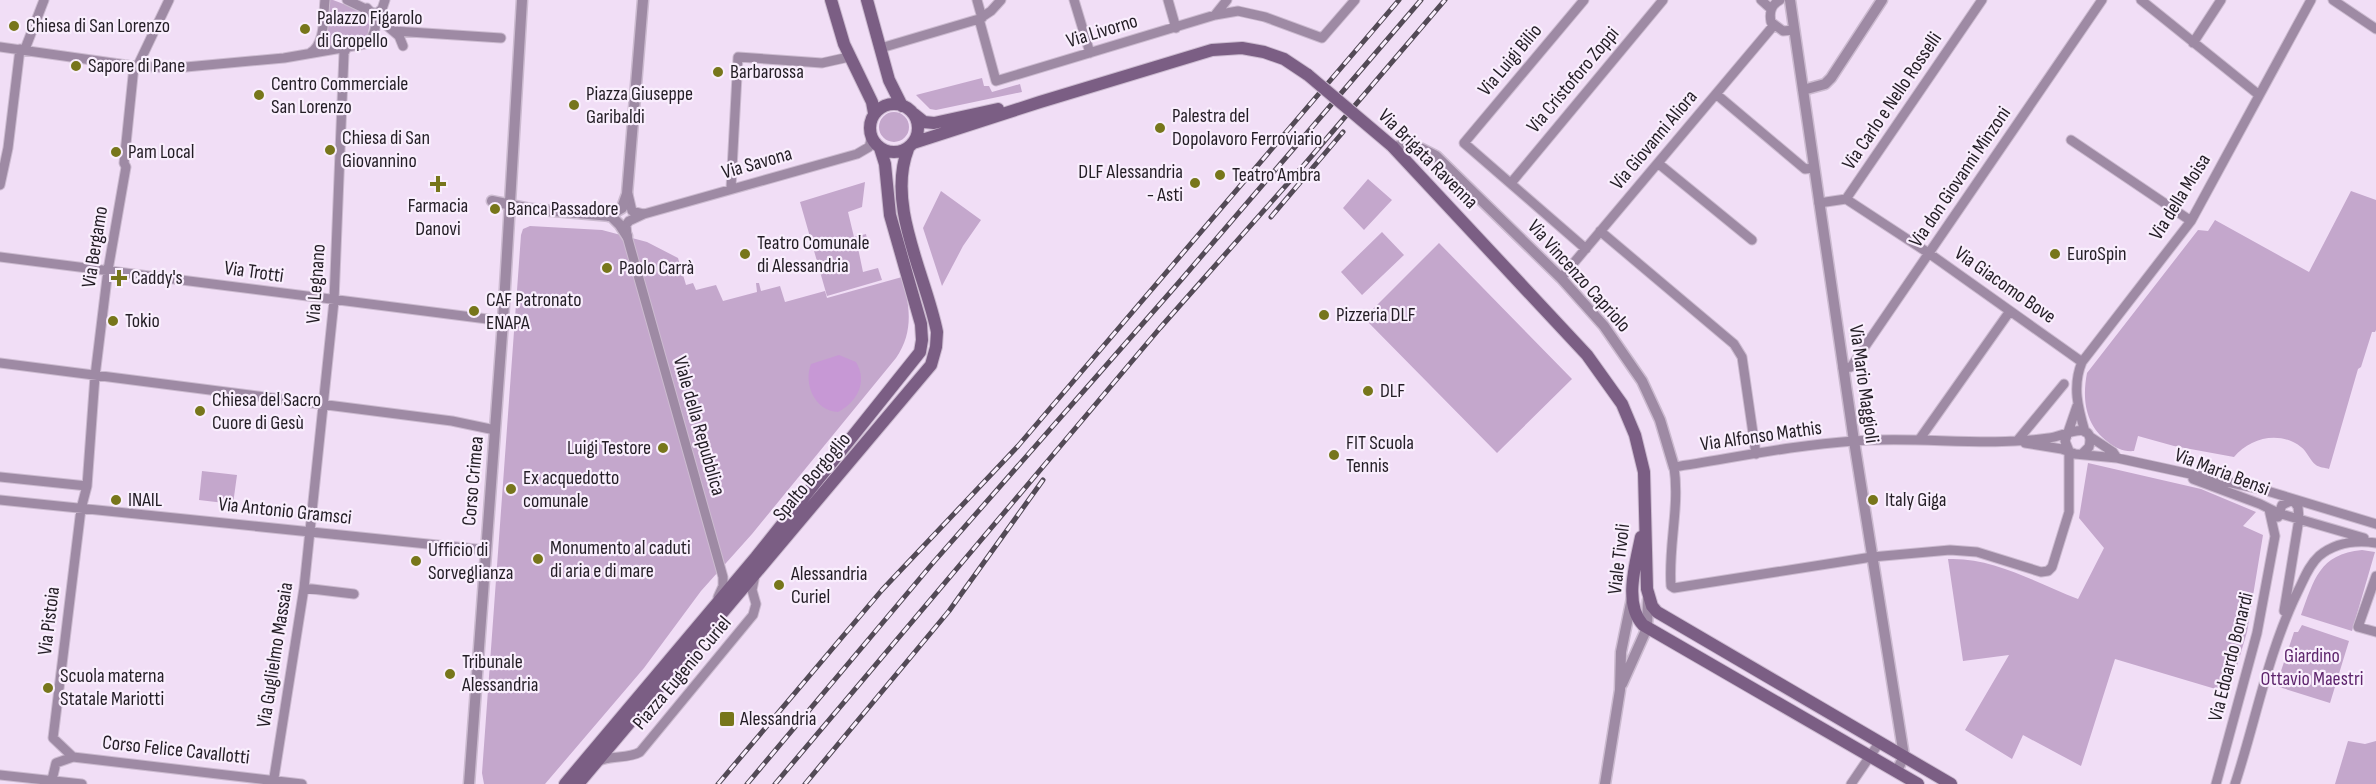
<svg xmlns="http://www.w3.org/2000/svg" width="2376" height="784" font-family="'Sofia Sans Condensed',sans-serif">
<rect width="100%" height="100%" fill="#f1def6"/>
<!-- green -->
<path fill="#c4a7cc" d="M328,0h5l29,11 8,10 -2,13 -7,5 -39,8z
M982,78l2,8h5l3,6 28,-8 2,8 -86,18 -6,-1 -14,-14z
M879 127a15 15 0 1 1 30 0a15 15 0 1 1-30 0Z
M1368,179l24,21 -28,30 -21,-22z
M865,182l-3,25 -14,5 6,25 12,-3 2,11 -10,3 5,24 15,-4 4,12 -55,16 -27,-94z
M941,191l40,29 -18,26 -21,40 -19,-58z
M2351,191l25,9v130l-1,2h-3l-11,35 -3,2 -29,100c-3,-1 -11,-2 -13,-4 -6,-4 -9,-14 -15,-18 -22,-17 -51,-9 -67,10l-60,-11 -36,-10 -4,15c-10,1 -19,-3 -26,-9 -23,-17 -26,-43 -21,-69l111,-143 10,1 7,-11 94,52z
M530,226l72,4 45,12 31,16 8,27 7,-2 3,7 20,-5 7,16 34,-9 -1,-9h3l2,8 19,-5 5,16 40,-11 2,7 75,-21c8,29 12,55 -6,81l-144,176 -51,57 -57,77 -99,116h-61l-2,-11 39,-538 2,-6z
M1382,232l22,23 -42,40 -21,-23z
M1439,243l133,136 -75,74 -133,-135z
M2088,463l113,26 55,23 -13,14 20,9 -16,97 -18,61 -114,-34 -34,107 -58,-31 -11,24 -47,-29 44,-75 -46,6 -15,-102c46,-2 88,24 130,40l26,-51 -25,-30z
M202,471l35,4 -4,29 -34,-4z
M2362,550l13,2 -23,79 -51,-16c13,-35 18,-61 61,-65z
M2302,625l47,16 -19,62 -54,-17 18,-54h4z
M2348,741l17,3 11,-3v43h-41z"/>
<!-- water -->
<path fill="#c798d5" d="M839,355l17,7c12,20 1,40 -18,50 -23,-1 -35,-28 -27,-48z"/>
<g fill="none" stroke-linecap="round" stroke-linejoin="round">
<!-- minor casing -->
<g stroke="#ccbbd0" stroke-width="11">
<path id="minor" d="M169,0l-30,63 -5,3 -10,97 2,4 -18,103 -13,106 -8,110 -6,23 -28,229 20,19 229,27
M347,0l29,14 6,-5 3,-9
M977,0l5,18
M1074,0l16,53
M1168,0l8,28
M1584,0l-120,143 122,106
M1761,0l10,9
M1780,0c-9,5 -11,12 -9,22l12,9 11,-1
M2141,0l118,95
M2333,0l43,29
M373,14l26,22 4,10
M1215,15l12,-15
M979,19l17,62 219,-66 23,-4 27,6 57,21 33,-38
M394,31l107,7
M2193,43l28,-43
M0,47l134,19 41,2 109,-10 81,-14c13,-10 14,-25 2,-36
M881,48l98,-29 12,-8 10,-11
M25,49l19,-49
M310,53c16,-9 13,-37 15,-53
M1716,94l89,75 9,-1
M2071,140l120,81
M1659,164l93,76
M1511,183l152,-183
M0,185l8,-37 12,-99
M731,188l7,-131 84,6 27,-6
M628,194l4,17 12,3
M1846,199l84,55 152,108
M1819,203l27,-4 136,-199
M1600,231l134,113 8,13 14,97
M0,257l503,64
M1561,278l213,-253
M0,363l452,58 43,9
M1843,368l8,-1 251,-367
M2077,406l-12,35 4,10v61l-17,55 -4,4 -7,1 -64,-20 -27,-2 -78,7 -198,31 -3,-2c-3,-40 9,-79 3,-119 59,-9 120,-22 180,-26 65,-5 131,6 195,-3 13,-1 47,-21 40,9l-6,6
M2085,432c-7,-24 -13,-46 -3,-70l109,-141 120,-221
M2089,436l24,16 4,6
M1919,440l91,-129
M2017,441l47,-57
M2025,443l37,6 13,5 42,4 147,32 112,34
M0,477l87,9
M2193,479l67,25 18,9 86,25
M0,500l486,50
M2278,517l4,-12 11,-5 5,7 1,12 -15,92
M2376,576l-18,51 18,5
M304,588l50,6
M718,597l5,-11v-9l-96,-341 -1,-11 3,-4 15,-7 213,-60 12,-7 3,-10
M599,761c13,-6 29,-2 41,-9l113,-137 3,-11 -4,-14 3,-15
M0,775l82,9
M51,784l5,-21 17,-6
M273,784l31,-196 30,-287 10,-248 3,-6 8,-2
M1851,784l28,-41
M2216,784l41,-151 18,-97 -6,-27
M2235,784c21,-64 33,-132 63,-193 6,-12 11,-26 21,-35 16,-13 37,-16 57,-13"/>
</g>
<!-- tertiary casing -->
<g stroke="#ccbbd0" stroke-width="13">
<path id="tertiary" d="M1790,0l64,441 50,315 -7,15
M1803,90l22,-6 6,-6 51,-78
M1392,146l28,2 16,8 125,122 43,48 38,55 18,39 14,47
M492,201l39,8 80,7 9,9 7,11
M608,216l14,-8 5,-14 16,-194
M1622,684l25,-56 1,-28
M469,784l34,-463 19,-321
M1605,784l15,-94 1,-38 11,-54"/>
</g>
<!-- secondary casing -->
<g stroke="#ccbbd0" stroke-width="14">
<path id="secondary" d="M831,0l13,44 28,58 2,11
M867,0l22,80 13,26
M870 128a24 24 0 1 1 48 0a24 24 0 1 1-48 0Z
M914,114l10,8 10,1 64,-14
M913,143l127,-41 172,-52 30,-2 22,4 20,7 24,16
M1392,146l195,209 35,49 13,31 9,37 3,117 5,17 5,6 294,172
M1641,537c-5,26 -18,66 2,88l275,159
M565,784l191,-227 164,-205 2,-12 -1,-16 -31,-109 -5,-51 -5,-16
M578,784l353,-419 5,-18 1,-15c-11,-56 -51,-127 -29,-183"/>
</g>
<!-- minor -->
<use href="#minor" stroke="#9e8aa4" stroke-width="9"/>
<!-- tertiary -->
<use href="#tertiary" stroke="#9e8aa4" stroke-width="10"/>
<!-- secondary -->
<use href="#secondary" stroke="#7b5e84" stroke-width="12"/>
<!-- rail casing -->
<g stroke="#534a56" stroke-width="5">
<path id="rail" d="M1271,217l72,-85
M718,784l164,-194 136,-144 381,-446
M747,784l185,-220 249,-284 240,-280
M775,784l385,-456 144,-163 141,-165
M805,784l144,-173 94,-131"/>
</g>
<!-- rail -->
<use href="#rail" stroke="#f9eefd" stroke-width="3" stroke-dasharray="9" stroke-linecap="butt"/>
<!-- secondary-bridge casing -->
<g stroke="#ccbbd0" stroke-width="14" stroke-linecap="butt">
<path id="secondary-bridge" d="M1308,75l84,71"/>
</g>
<!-- secondary-bridge -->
<use href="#secondary-bridge" stroke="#7b5e84" stroke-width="12"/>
</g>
<!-- markers -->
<g fill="#77761b" stroke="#f9eefd" stroke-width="2">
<circle cx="14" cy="26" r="6"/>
<circle cx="305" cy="29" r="6"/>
<circle cx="76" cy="66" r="6"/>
<circle cx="718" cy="72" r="6"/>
<circle cx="259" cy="95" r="6"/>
<circle cx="574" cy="105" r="6"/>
<circle cx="1160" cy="128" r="6"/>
<circle cx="330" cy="150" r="6"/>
<circle cx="116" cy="152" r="6"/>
<circle cx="1220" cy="175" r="6"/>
<circle cx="1195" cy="183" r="6"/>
<path d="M435 175h6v6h6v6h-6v6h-6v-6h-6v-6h6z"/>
<circle cx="495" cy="209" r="6"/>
<circle cx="745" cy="254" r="6"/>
<circle cx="2055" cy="254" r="6"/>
<circle cx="607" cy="268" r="6"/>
<path d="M116 269h6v6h6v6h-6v6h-6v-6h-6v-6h6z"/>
<circle cx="474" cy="311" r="6"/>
<circle cx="1324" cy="315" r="6"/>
<circle cx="113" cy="321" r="6"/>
<circle cx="1368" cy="391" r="6"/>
<circle cx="200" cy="411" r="6"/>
<circle cx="663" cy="448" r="6"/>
<circle cx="1334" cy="455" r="6"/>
<circle cx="511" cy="489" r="6"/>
<circle cx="116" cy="500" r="6"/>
<circle cx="1873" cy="500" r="6"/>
<circle cx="538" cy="559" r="6"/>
<circle cx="416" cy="561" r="6"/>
<circle cx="779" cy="585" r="6"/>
<circle cx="450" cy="674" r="6"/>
<circle cx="48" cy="688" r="6"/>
<rect x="719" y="711" width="16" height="16" rx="3"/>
</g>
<g text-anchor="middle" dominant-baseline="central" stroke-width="4.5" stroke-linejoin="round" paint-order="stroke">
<!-- poi labels -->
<g font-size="20" fill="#231d25" stroke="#f9eefd" text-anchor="start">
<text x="317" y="18">Palazzo Figarolo<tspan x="317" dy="23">di Gropello</tspan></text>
<text x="26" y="26">Chiesa di San Lorenzo</text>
<text x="88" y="66">Sapore di Pane</text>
<text x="730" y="72">Barbarossa</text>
<text x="271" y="84">Centro Commerciale<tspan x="271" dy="23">San Lorenzo</tspan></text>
<text x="586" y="94">Piazza Giuseppe<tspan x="586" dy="23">Garibaldi</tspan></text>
<text x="1172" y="116">Palestra del<tspan x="1172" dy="23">Dopolavoro Ferroviario</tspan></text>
<text x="342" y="138">Chiesa di San<tspan x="342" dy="23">Giovannino</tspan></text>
<text x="128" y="152">Pam Local</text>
<text x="1183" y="172" text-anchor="end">DLF Alessandria<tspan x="1183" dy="23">- Asti</tspan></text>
<text x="1232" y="175">Teatro Ambra</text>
<text x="438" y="206" text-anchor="middle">Farmacia<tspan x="438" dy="23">Danovi</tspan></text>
<text x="507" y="209">Banca Passadore</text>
<text x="757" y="243">Teatro Comunale<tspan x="757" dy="23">di Alessandria</tspan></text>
<text x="2067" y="254">EuroSpin</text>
<text x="619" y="268">Paolo Carrà</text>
<text x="131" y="278">Caddy's</text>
<text x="486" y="300">CAF Patronato<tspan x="486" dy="23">ENAPA</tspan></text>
<text x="1336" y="315">Pizzeria DLF</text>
<text x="125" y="321">Tokio</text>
<text x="1380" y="391">DLF</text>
<text x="212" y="400">Chiesa del Sacro<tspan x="212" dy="23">Cuore di Gesù</tspan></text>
<text x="1346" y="443">FIT Scuola<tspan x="1346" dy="23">Tennis</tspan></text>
<text x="651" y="448" text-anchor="end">Luigi Testore</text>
<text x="523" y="478">Ex acquedotto<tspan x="523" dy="23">comunale</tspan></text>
<text x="128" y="500">INAIL</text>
<text x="1885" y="500">Italy Giga</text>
<text x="550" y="548">Monumento al caduti<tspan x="550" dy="23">di aria e di mare</tspan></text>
<text x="428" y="550">Ufficio di<tspan x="428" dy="23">Sorveglianza</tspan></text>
<text x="791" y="574">Alessandria<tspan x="791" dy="23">Curiel</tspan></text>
<text x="462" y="662">Tribunale<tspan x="462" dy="23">Alessandria</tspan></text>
<text x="60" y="676">Scuola materna<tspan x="60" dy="23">Statale Mariotti</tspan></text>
<text x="740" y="719">Alessandria</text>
</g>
<!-- street labels -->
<g font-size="20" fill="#231d25" stroke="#f9eefd">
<text transform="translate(1102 31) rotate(-17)">Via Livorno</text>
<text transform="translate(1510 60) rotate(-50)">Via Luigi Bilio</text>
<text transform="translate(1573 80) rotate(-50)">Via Cristoforo Zoppi</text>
<text transform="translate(1892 101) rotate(-56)">Via Carlo e Nello Rosselli</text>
<text transform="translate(1654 140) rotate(-50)">Via Giovanni Aliora</text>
<text transform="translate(1428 159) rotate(45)">Via Brigata Ravenna</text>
<text transform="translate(757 163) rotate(-16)">Via Savona</text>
<text transform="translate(1960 177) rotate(-56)">Via don Giovanni Minzoni</text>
<text transform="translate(2180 197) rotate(-58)">Via della Moisa</text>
<text transform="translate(95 247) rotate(-81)">Via Bergamo</text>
<text transform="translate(254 272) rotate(8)">Via Trotti</text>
<text transform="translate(1579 276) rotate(48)">Via Vincenzo Capriolo</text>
<text transform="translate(316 284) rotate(-86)">Via Legnano</text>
<text transform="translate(2005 285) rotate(35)">Via Giacomo Bove</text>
<text transform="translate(1864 384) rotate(82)">Via Mario Maggioli</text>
<text transform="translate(699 426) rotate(74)">Viale della Repubblica</text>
<text transform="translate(1761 436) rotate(-8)">Via Alfonso Mathis</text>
<text transform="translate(2222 472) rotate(21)">Via Maria Bensi</text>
<text transform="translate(812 477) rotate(-50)">Spalto Borgoglio</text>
<text transform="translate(473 481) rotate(-85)">Corso Crimea</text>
<text transform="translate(285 511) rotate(6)">Via Antonio Gramsci</text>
<text transform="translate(1619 559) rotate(-83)">Viale Tivoli</text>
<text transform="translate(49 621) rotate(-83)">Via Pistoia</text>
<text transform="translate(275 655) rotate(-81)">Via Guglielmo Massaia</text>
<text transform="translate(2231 657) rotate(-76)">Via Edoardo Bonardi</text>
<text transform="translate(682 673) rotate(-50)">Piazza Eugenio Curiel</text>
<text transform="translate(176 750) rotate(6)">Corso Felice Cavallotti</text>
</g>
<!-- park labels -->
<g font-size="20" fill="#5e256d" stroke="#f9eefd">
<text x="2312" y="656">Giardino<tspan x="2312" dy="23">Ottavio Maestri</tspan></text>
</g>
</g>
</svg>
